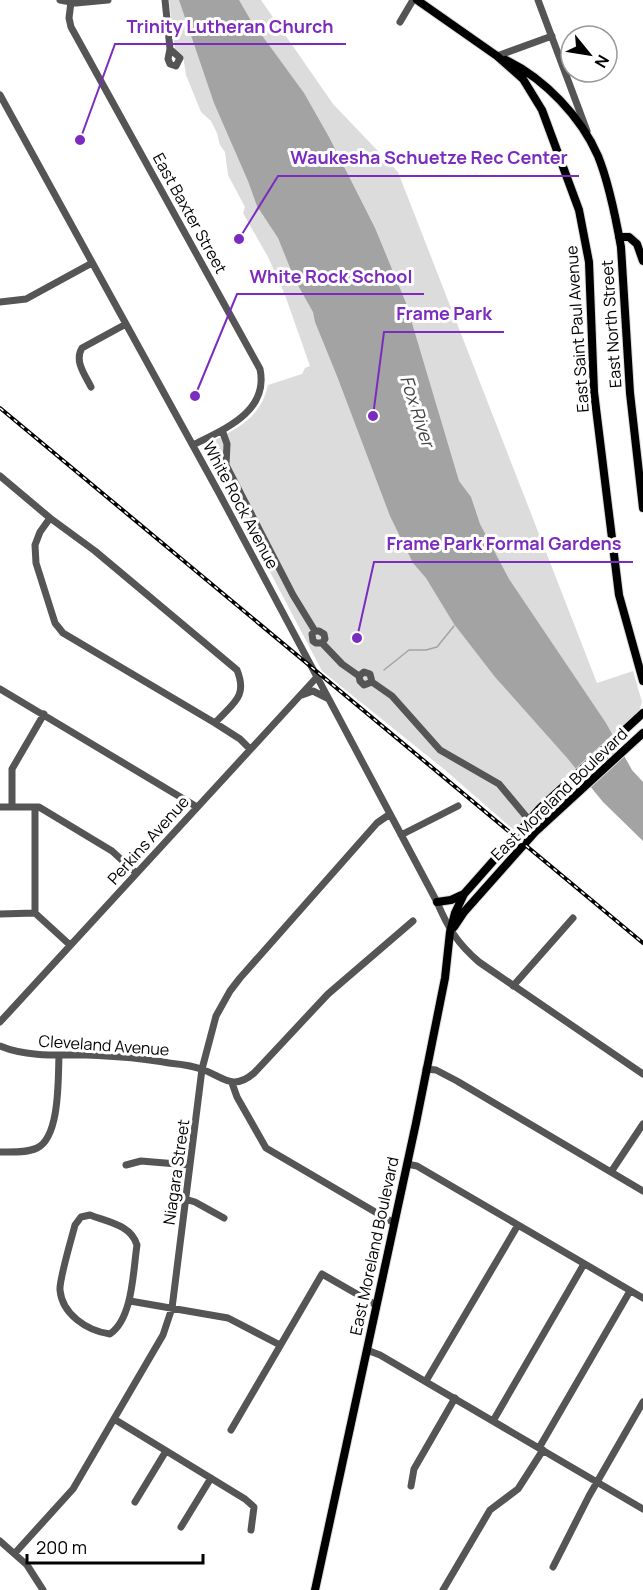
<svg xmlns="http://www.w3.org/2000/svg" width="643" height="1590" font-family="Manrope,sans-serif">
<rect width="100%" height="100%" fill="#fff"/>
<!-- green -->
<path fill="#dcdcdc" d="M169,0h92l72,104 65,68 199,511 36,-12 9,31 -3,9 -124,120 -70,-61 -123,-99 -116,-221 2,-6c28,-16 52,-24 60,-59l34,-11 3,-6 5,-2 -25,-71 -17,-38 -25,-44 2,-6 -17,-32 -3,-23 -5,-7 -3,-12 -6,-12 -10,-9 -15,-37 -3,-19 -8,-7z"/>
<!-- water -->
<path fill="#a3a3a3" d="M179,0h60l11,19 54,74 25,44 46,91 31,75 53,178 12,16 9,27 29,55 97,144 26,47 11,12v59l-40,-39 -35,-43 -73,-82 -41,-53 -28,-46 -13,-15 -23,-47 -53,-140 -22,-54 -2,-10 -18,-32 -17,-42 -21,-32 -9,-25 -34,-78z"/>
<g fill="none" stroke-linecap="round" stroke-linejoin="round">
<!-- stream -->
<path stroke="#a3a3a3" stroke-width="1.5" d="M384,670l25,-20h17l11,-3 17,-21"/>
<!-- major casing -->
<g stroke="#dbdbdb" stroke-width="10">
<path id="major" d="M417,0l80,56 26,23 19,31 37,100 10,52 5,130 25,203 24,86
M506,60c39,19 75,57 92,96 11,27 18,63 23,91l9,146 13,115
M619,237h10l8,7 6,17
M437,902l14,-2 13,-6
M454,927l10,-15 71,-80 108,-99
M315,1590l101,-467 29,-145 5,-46 5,-19 9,-19 76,-86 103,-95"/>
</g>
<!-- minor -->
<path stroke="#555" stroke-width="7" d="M60,0l16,3 32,-3
M165,0l5,49 -2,10 2,5 6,2 4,-8 -10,-9
M538,0l49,131
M71,2l-2,16 2,9 189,342c9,43 -36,60 -67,76
M400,22l13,-22
M497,56l55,-20
M0,95l219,398 218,409c11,26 20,41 42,60l164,112
M0,302l26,-3 66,-36
M91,387c-6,-12 -17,-26 -9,-39l44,-24
M222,430l5,14 -1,21 67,130 22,36h4l5,3 1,5 -3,4h-6l-3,-2 -1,-7 3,-3
M0,476l50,42 45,33 142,119c11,27 -4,33 -22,53
M50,518l-10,14 -5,13 1,18 19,60 8,10 152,90 25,16 10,10
M322,643l20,21 17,12
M372,682l-8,3 -4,-4 -1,-5 5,-4 6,2 2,8 20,14 48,54 59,34 30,36 10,9
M0,689l197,118
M302,695l11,-4 14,7
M0,807h39l73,44 24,22
M12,807v-38l32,-55
M35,807v106
M401,835l57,-29
M0,914l35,-1 35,32
M513,986l60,-68
M0,1022l317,-345
M0,1046c26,11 59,9 86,9 28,1 56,3 83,8 10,1 22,2 32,6 22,7 31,23 53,4l74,-79 85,-73
M426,1069l10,1 21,11 186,110
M232,1083l5,14 29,51 128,75
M0,1152c11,0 27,1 37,-4 23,-11 21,-69 22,-92
M407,1164l10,2 226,132
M126,1165l15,-4 48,4
M611,1172l32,-48
M185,1199l10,3 29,16
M90,1215c18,7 41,10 47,30 -4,26 -4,73 -27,89 -23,-3 -48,-20 -50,-44 -1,-10 12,-53 15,-65l6,-8z
M130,1301l98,17 52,27
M367,1350l13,5 263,154
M426,1381l92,-156
M114,1419l131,80 9,8 -3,23
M493,1421l91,-157
M231,1430l91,-156 54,31
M539,1448l91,-157
M411,1486l3,-17 41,-71
M135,1502l31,-51
M181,1527l30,-49
M0,1541l27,24 16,25
M15,1553l58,-64 90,-154 9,-27 30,-239 14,-53 14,-25 10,-13 137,-155 13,-9
M553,1567l36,-71 54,-94
M443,1590l47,-80 28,-21 25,-39"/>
<!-- major -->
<use href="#major" stroke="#000" stroke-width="8"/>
<!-- rail casing -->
<g stroke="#000" stroke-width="4">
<path id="rail" d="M0,408l643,535"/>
</g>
<!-- rail -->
<use href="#rail" stroke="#fff" stroke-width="1.5" stroke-dasharray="4.5" stroke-linecap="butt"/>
</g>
<g text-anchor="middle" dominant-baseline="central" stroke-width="6" stroke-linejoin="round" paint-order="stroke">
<!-- street labels -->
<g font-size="16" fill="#000" stroke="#fff">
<text transform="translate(190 213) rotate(61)">East Baxter Street</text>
<text transform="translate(611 324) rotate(-94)">East North Street</text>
<text transform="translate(577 329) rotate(-94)">East Saint Paul Avenue</text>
<text transform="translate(241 505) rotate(62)">White Rock Avenue</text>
<text transform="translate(559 794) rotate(-44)">East Moreland Boulevard</text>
<text transform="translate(148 840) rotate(-48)">Perkins Avenue</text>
<text transform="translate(104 1045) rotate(4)">Cleveland Avenue</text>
<text transform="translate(176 1172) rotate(-82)">Niagara Street</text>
<text transform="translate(374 1246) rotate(-78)">East Moreland Boulevard</text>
</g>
<!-- water labels -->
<g font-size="18" font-style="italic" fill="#444" stroke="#fff">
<text transform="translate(418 411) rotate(72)">Fox River</text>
</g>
</g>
<!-- callouts -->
<path fill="none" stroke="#7b2cbf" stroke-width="2" d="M80 140L115 44H346M239 239L278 176H579M195 396L237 294H424M373 416L384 332H504M357 638L374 562H633"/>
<g fill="#7b2cbf" stroke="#fff" stroke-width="2">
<circle cx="80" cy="140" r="6"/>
<circle cx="239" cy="239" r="6"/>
<circle cx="195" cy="396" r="6"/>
<circle cx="373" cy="416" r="6"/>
<circle cx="357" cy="638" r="6"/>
</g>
<g font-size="18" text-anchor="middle" font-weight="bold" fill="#7b2cbf" stroke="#fff" stroke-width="6" stroke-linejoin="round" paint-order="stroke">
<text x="230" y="33">Trinity Lutheran Church</text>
<text x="429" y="164">Waukesha Schuetze Rec Center</text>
<text x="331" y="283">White Rock School</text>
<text x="444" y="320">Frame Park</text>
<text x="504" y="550">Frame Park Formal Gardens</text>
</g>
<!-- north arrow -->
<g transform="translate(589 54) rotate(120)"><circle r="28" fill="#ffffff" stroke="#999999" stroke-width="1.5"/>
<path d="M0-4.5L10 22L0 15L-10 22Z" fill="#000000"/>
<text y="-9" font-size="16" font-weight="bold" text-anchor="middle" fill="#000000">N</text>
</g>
<!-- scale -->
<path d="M27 1554v9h176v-9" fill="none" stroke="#000000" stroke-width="3"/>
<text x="36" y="1554" font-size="18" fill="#000000" stroke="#ffffff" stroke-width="4.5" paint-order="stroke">200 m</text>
</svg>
